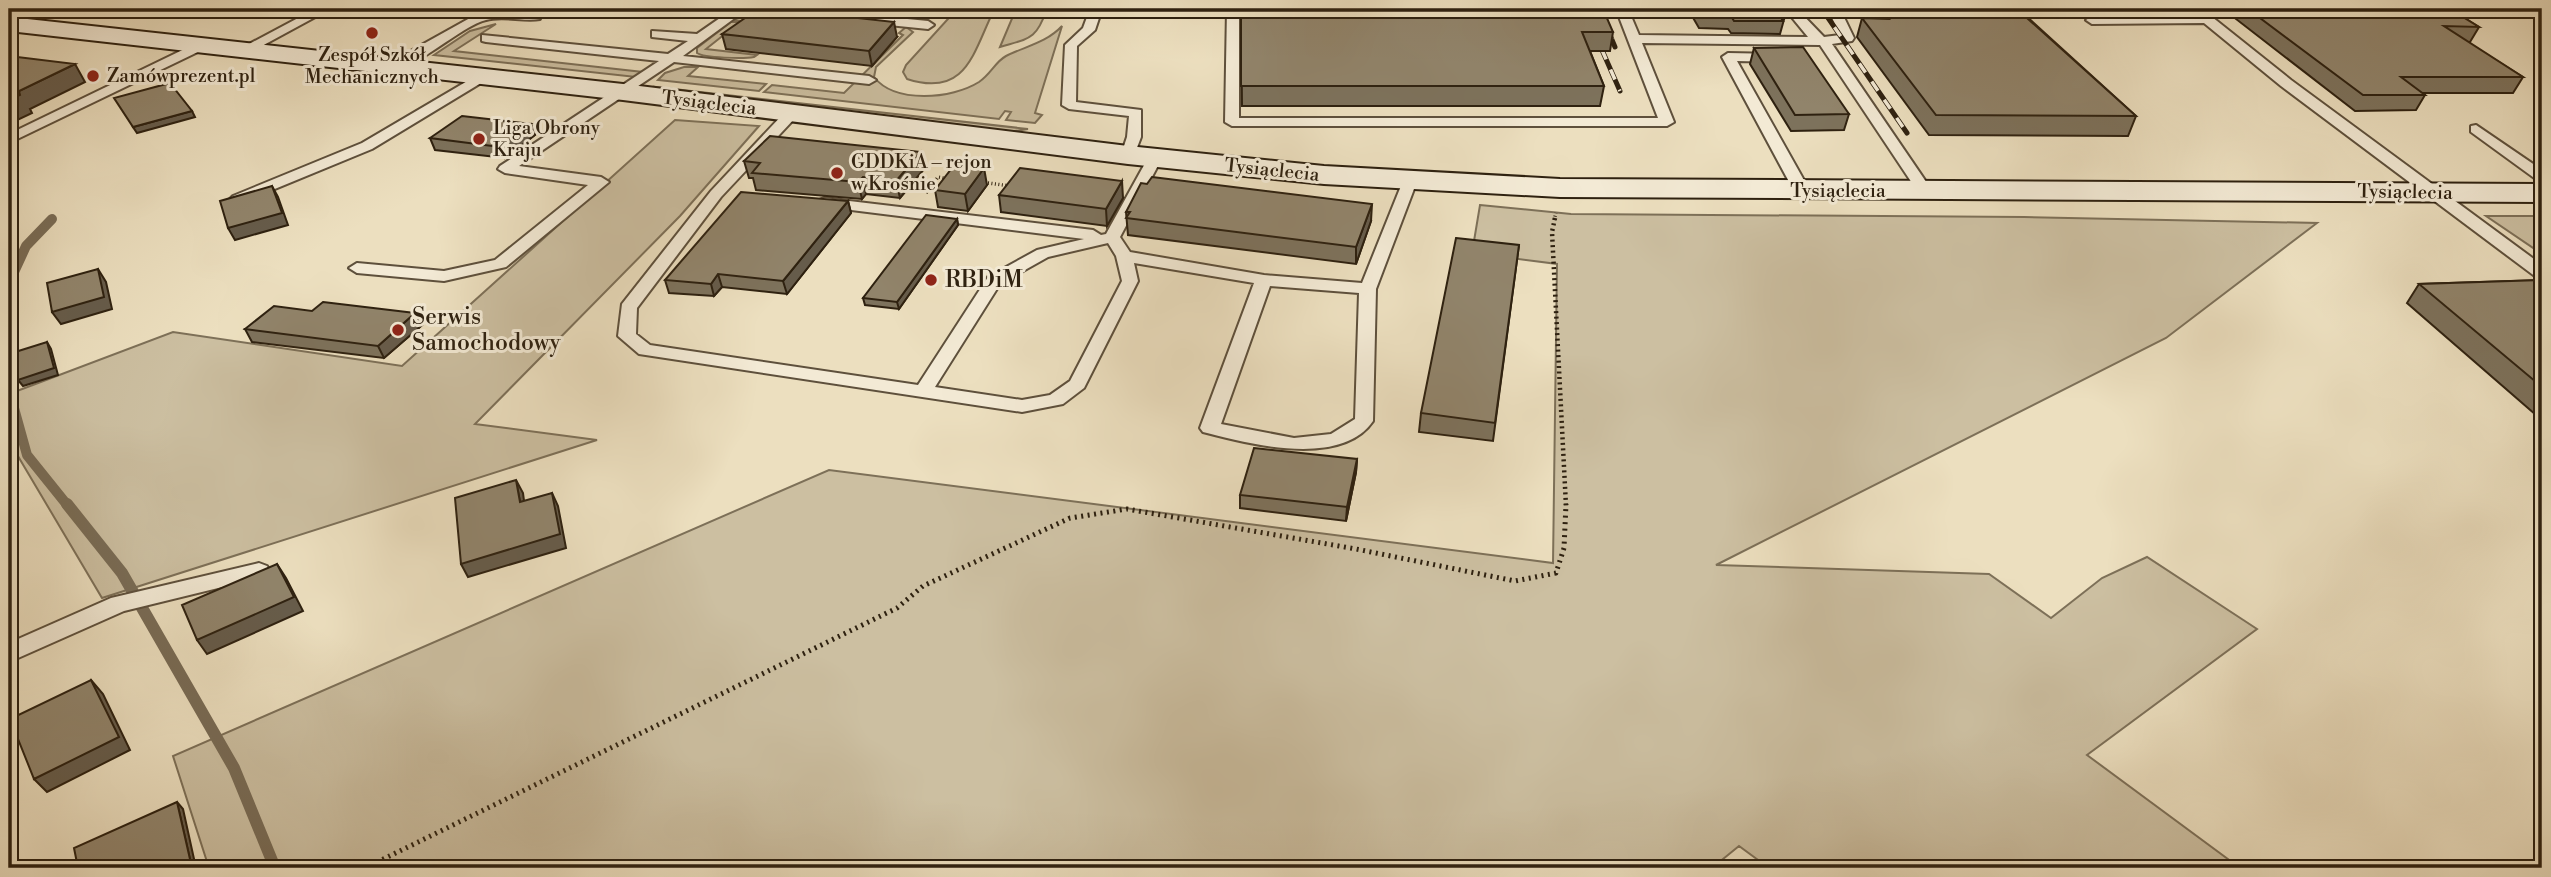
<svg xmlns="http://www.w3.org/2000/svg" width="2551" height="877" font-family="'Libre Bodoni',serif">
<rect width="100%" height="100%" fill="#ecdfbf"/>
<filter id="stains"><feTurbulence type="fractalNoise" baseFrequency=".00286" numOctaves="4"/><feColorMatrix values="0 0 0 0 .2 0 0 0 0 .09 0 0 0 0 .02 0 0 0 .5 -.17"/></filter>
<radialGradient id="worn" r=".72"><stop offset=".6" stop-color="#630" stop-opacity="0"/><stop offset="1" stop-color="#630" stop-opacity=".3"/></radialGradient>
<!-- green -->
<path fill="#ccbfa1" stroke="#7d7058" stroke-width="2" d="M957,9h35l1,3c-20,41 -27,86 -86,67l-4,-7 3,-7z
M1016,9h31c-11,31 -17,29 -47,38z
M751,13h17l-7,6 5,1 -10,7 -21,-1 -29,23 51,6 -3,2c-10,2 -50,1 -57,-4v-5l34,-26h16l-14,-2z
M496,24l-42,27 189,21 -7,5 -202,-22 36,-24z
M1062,26l-27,87 7,2 -7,8 -29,-3 5,-8 -6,-1 -6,8 -235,-27 8,-7 72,8 59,-58 -4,-2 7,-6 7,5 -37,35 -2,10c21,27 78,22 105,5 12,-8 16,-20 27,-26 20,-10 40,-13 56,-30z
M684,67h14l-10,9 78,8 -7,7 -101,-11 7,-7z
M656,87l372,42 -19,3 -349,-42z
M675,120l84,6 -79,90 -205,208 122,16 -495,158 -90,-152 -3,-9v-43l164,-62 229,34z
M1480,205l91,9 453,3 293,6 -151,115 -450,227 273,9 62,44 51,-40 45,-21 110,72 -170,126 153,113h-471l-30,-22 -27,22h-1503l-36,-112 656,-286 724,93 4,-299 -85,-11z
M2486,216h56v38z"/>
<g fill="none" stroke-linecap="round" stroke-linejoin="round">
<!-- stream-far1 -->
<path stroke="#796c56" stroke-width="10" d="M9,283l17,-37 26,-27
M9,390l18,65 41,51"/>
<!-- stream -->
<path stroke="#796c56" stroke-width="12" d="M67,504l55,69 112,195 41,100"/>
<!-- lane casing -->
<g stroke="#5e503c" stroke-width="4">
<path id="lane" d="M315,9h15l-83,45h-10l-1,-3z
M733,9h14l-64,47 186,20 7,4 -7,4 -195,-22 -155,104 82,11 8,5 -103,85 -62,14 -87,-8 -8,-5 8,-5 87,8 51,-11 93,-75 -83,-12 -7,-4 2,-3 159,-105 -173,-19 -4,-1v-6l186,19 20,-13 -36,-4v-6l45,3z
M764,9h40l124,12 6,4 -6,4 -158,-16z
M1090,9h12l-7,21 -18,16 -1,56 65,8v27l-8,21h-10l-2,-3 6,-18 2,-21 -60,-7 -7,-4 3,-60 18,-17z
M1227,9h12v109h419l-42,-109h12l11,26 169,2 -23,-28h12l27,28 16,-2 -12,-26h12l14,29 -2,3 -20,3 101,148 -8,5 -5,-2 -100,-150 -178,-2 32,79 -7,4h-435l-7,-4z
M2189,9h13l89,71 251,185v13l-6,-1 -255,-191 -77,-63 -112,1 -6,-4 6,-4 103,-1z
M536,12l4,1v6c-17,3 -37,-4 -54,1 -26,6 -75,55 -102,50l-2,-3 97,-54z
M199,42l5,1v6l-195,94v-9z
M1728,53l50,1 6,4 -6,4 -41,-1 73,130 -3,3 -5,2 -8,-5 -72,-134z
M481,73l5,1v6l-114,69 -129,53h-10l-3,-3 3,-3 129,-53z
M791,110l7,4 -2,3 -75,80 -84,111 -1,26 14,11 268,40 70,-108 49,-27 47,-11 -265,-33 -3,-3 3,-3 5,-2 269,32 8,5 5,-1 42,-76 7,-4 7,4 -42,79 10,15 134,23 98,8 41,-102 7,-4 7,4 -41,108 -3,132c-32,47 -124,23 -170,11l-3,-4 54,-145 -120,-20 4,18 -54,107 -21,16 -41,8 -383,-58 -21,-18 4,-32 89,-113 75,-80zM1108,243l8,13 6,25 -52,100 -20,14 -28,5 -87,-13 65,-103 48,-27zM1270,286l89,7 -4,126 -24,15 -37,4 -73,-14z
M2476,125l66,45v11l-5,-1 -66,-48v-6z
M259,563l8,3 3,5 -3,5 -143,35 -115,51v-19l102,-45z"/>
</g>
<!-- secondary casing -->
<g stroke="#2e2110" stroke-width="4">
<path id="secondary" d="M9,17l614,67 505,62 196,20 236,13 982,5v18l-982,-5 -236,-13 -196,-20 -505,-64 -614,-69z"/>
</g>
<!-- path-far2 -->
<path stroke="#2e2110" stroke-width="3.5" stroke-dasharray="1 2.5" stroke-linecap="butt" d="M981,182l29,4
M926,193l12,-16 10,2
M1554,220l2,-7"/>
<!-- path-far1 -->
<path stroke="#2e2110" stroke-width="4.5" stroke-dasharray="2 3.5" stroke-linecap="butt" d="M1555,218l-3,14 14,274"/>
<!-- path -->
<path stroke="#2e2110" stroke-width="5" stroke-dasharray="2 4.5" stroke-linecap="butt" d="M365,868l532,-260 26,-22 147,-68 57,-9 229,40 159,32 41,-8 8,-25 2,-44"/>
<!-- lane -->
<use href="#lane" fill="#f3ead5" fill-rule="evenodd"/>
<!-- secondary -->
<use href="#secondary" fill="#f3ead5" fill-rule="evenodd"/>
<!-- rail casing -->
<g stroke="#2e2110" stroke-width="5">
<path id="rail" d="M1584,9l36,82
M1599,9l16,38
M1822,9l85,124"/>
</g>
<!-- rail -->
<use href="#rail" stroke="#f3ead5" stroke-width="3.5" stroke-dasharray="11" stroke-linecap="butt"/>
</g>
<!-- wall -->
<path fill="#7d725c" stroke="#2e2110" stroke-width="2" d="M102,9h74l-15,7z
M1241,9l372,23 -3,19h-20l14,35 -4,20h-358z
M1688,9h92l5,7 -5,18 -49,-1 -3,-4 -29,-1z
M1863,9h247l-1,4 -22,3 -62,-1 111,101 -8,20 -199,-1 -72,-98 5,-19 8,1z
M2228,9h222l29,18 -9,15h-3l56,35 -10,16h-90l2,2 -9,15 -61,1 -128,-99z
M722,34l175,3 -25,29 -146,-17z
M1754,48l95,66 -5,16 -53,1 -41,-67z
M531,124l4,11 -30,23 -70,-8 -5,-12z
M921,152l3,17 -24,29 -34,-4 -4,5 -106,-9 -3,-12h-4l-5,-17z
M987,185l-19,26 -30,-4 -3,-17z
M999,195l124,3 -16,28 -106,-14z
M848,201l3,12 -64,81 -65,-7 -8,9 -45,-3 -4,-13z
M1126,212l245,9 -15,43 -228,-29z
M957,219l1,6 -59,84 -34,-4 -2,-7z
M1519,245l-26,196 -74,-9 2,-19z
M2542,280v135h-6l-129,-112 12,-19z
M421,326l-37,32 -132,-16 -7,-13z
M1357,459l-1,13 -10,49 -106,-13v-13z"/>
<!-- shaded-wall -->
<path fill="#665c4b" stroke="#2e2110" stroke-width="2" d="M157,9h19l-15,7z
M2090,9h20l-1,4 -22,3z
M894,22l3,15 -25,29 -3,-15z
M75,64l10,18 -55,27 2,4 -23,11v-24l10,-9z
M192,111l3,6 -58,16 -4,-6z
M531,124l4,11 -30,23 -5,-11z
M921,152l3,17 -24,29 -4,-17z
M984,168l3,17 -19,26 -3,-17z
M863,177l3,17 -4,5 -4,-17z
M1122,181l1,17 -16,28 -1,-17z
M272,186l6,11 10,28 -53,15 -7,-12z
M848,201l3,12 -64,81 -4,-13z
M1372,204l-1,17 -15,43v-17z
M957,219l1,6 -59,84 -2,-7z
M98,269l8,13 6,27 -51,15 -9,-12z
M718,274l4,13 -8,9 -3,-12z
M415,313l6,13 -37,32 -6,-12z
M47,342l4,7 7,26 -35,11 -5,-6z
M1357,459l-1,13 -10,49 1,-14z
M516,480l7,13 3,23 -6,-14z
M552,493l6,13 8,42 -98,29 -7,-13z
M277,564l9,14 17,33 -96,43 -10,-14z
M91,680l12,14 27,56 -83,42 -13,-13z
M177,802l6,7 13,59h-4z"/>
<!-- building -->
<path fill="#91846b" stroke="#2e2110" stroke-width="2" d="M758,9h19l117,13 -25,29 -147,-17z
M1241,9h362l10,23h-31l22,54h-363z
M1698,9h82l5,7h-5l3,5h-49l-3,-5 -29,-1z
M1882,9h135l119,107 -200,-1 -74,-97 27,1z
M2248,9h202l29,18 -35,-1 79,51h-122l24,18h-62z
M1803,47l46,67 -54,1 -41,-67z
M9,56l66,8 -56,27 1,4 -11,5z
M170,83l22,28 -59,16 -19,-29z
M462,116l69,8 -31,23 -70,-9z
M770,136l151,16 -25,29 -33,-4 -5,5 -106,-9 8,-10 -16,-2z
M955,164l29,4 -19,26 -30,-4z
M1020,168l102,13 -16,28 -107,-14z
M1152,177l220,27 -16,43 -230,-29 4,-6h-4l15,-29 6,1z
M272,186l10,27 -54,15 -8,-27z
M741,192l107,9 -65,80 -65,-7 -7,10 -46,-4z
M926,215l31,4 -60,83 -34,-4z
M1456,238l63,7 -24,178 -74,-10z
M98,269l6,28 -52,15 -5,-29z
M2542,280v107l-123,-103z
M323,302l92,11 -37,33 -133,-17 29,-23 38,5z
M47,342l7,26 -36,12 -6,-27z
M1254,448l103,11 -10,48 -107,-12z
M516,480l4,22 32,-9 8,41 -99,30 -6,-66z
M277,564l17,33 -97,43 -15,-35z
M91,680l28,57 -85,42 -24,-60z
M177,802l15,66h-114l-4,-20z"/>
<!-- markers -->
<g fill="#8f2418" stroke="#f3ead5" stroke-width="2.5">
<circle cx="372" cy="33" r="7"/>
<circle cx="93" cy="76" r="7"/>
<circle cx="479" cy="139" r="7"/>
<circle cx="837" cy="173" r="7"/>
<circle cx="931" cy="280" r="7"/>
<circle cx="398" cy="330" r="7"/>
</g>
<g text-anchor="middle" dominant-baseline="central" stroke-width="6" stroke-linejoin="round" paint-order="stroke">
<!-- far-poi labels -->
<g font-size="19" fill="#2e2110" stroke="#f3ead5" text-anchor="start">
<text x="372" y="55" text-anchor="middle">Zespół Szkół<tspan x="372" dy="22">Mechanicznych</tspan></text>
<text x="107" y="76">Zamówprezent.pl</text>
<text x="493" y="128">Liga Obrony<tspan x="493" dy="22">Kraju</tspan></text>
<text x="851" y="162">GDDKiA – rejon<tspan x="851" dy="22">w Krośnie</tspan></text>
</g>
<!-- far-street labels -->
<g font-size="19" fill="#2e2110" stroke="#f3ead5">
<text transform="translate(709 103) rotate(7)">Tysiąclecia</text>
<text transform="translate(1272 170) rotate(6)">Tysiąclecia</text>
<text x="1838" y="191">Tysiąclecia</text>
<text transform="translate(2405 192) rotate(1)">Tysiąclecia</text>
</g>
<!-- poi labels -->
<g font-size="23" fill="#2e2110" stroke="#f3ead5" text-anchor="start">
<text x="945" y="280">RBDiM</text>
<text x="412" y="317">Serwis<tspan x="412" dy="26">Samochodowy</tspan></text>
</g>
</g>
<!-- margin -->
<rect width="2551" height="877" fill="none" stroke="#ecdfbf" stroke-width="35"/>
<rect x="10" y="10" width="2530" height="856" fill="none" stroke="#2e2110" stroke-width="3.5"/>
<rect x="18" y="18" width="2516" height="842" fill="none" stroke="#2e2110" stroke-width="2"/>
<rect width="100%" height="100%" filter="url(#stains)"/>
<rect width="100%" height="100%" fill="url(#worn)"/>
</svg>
